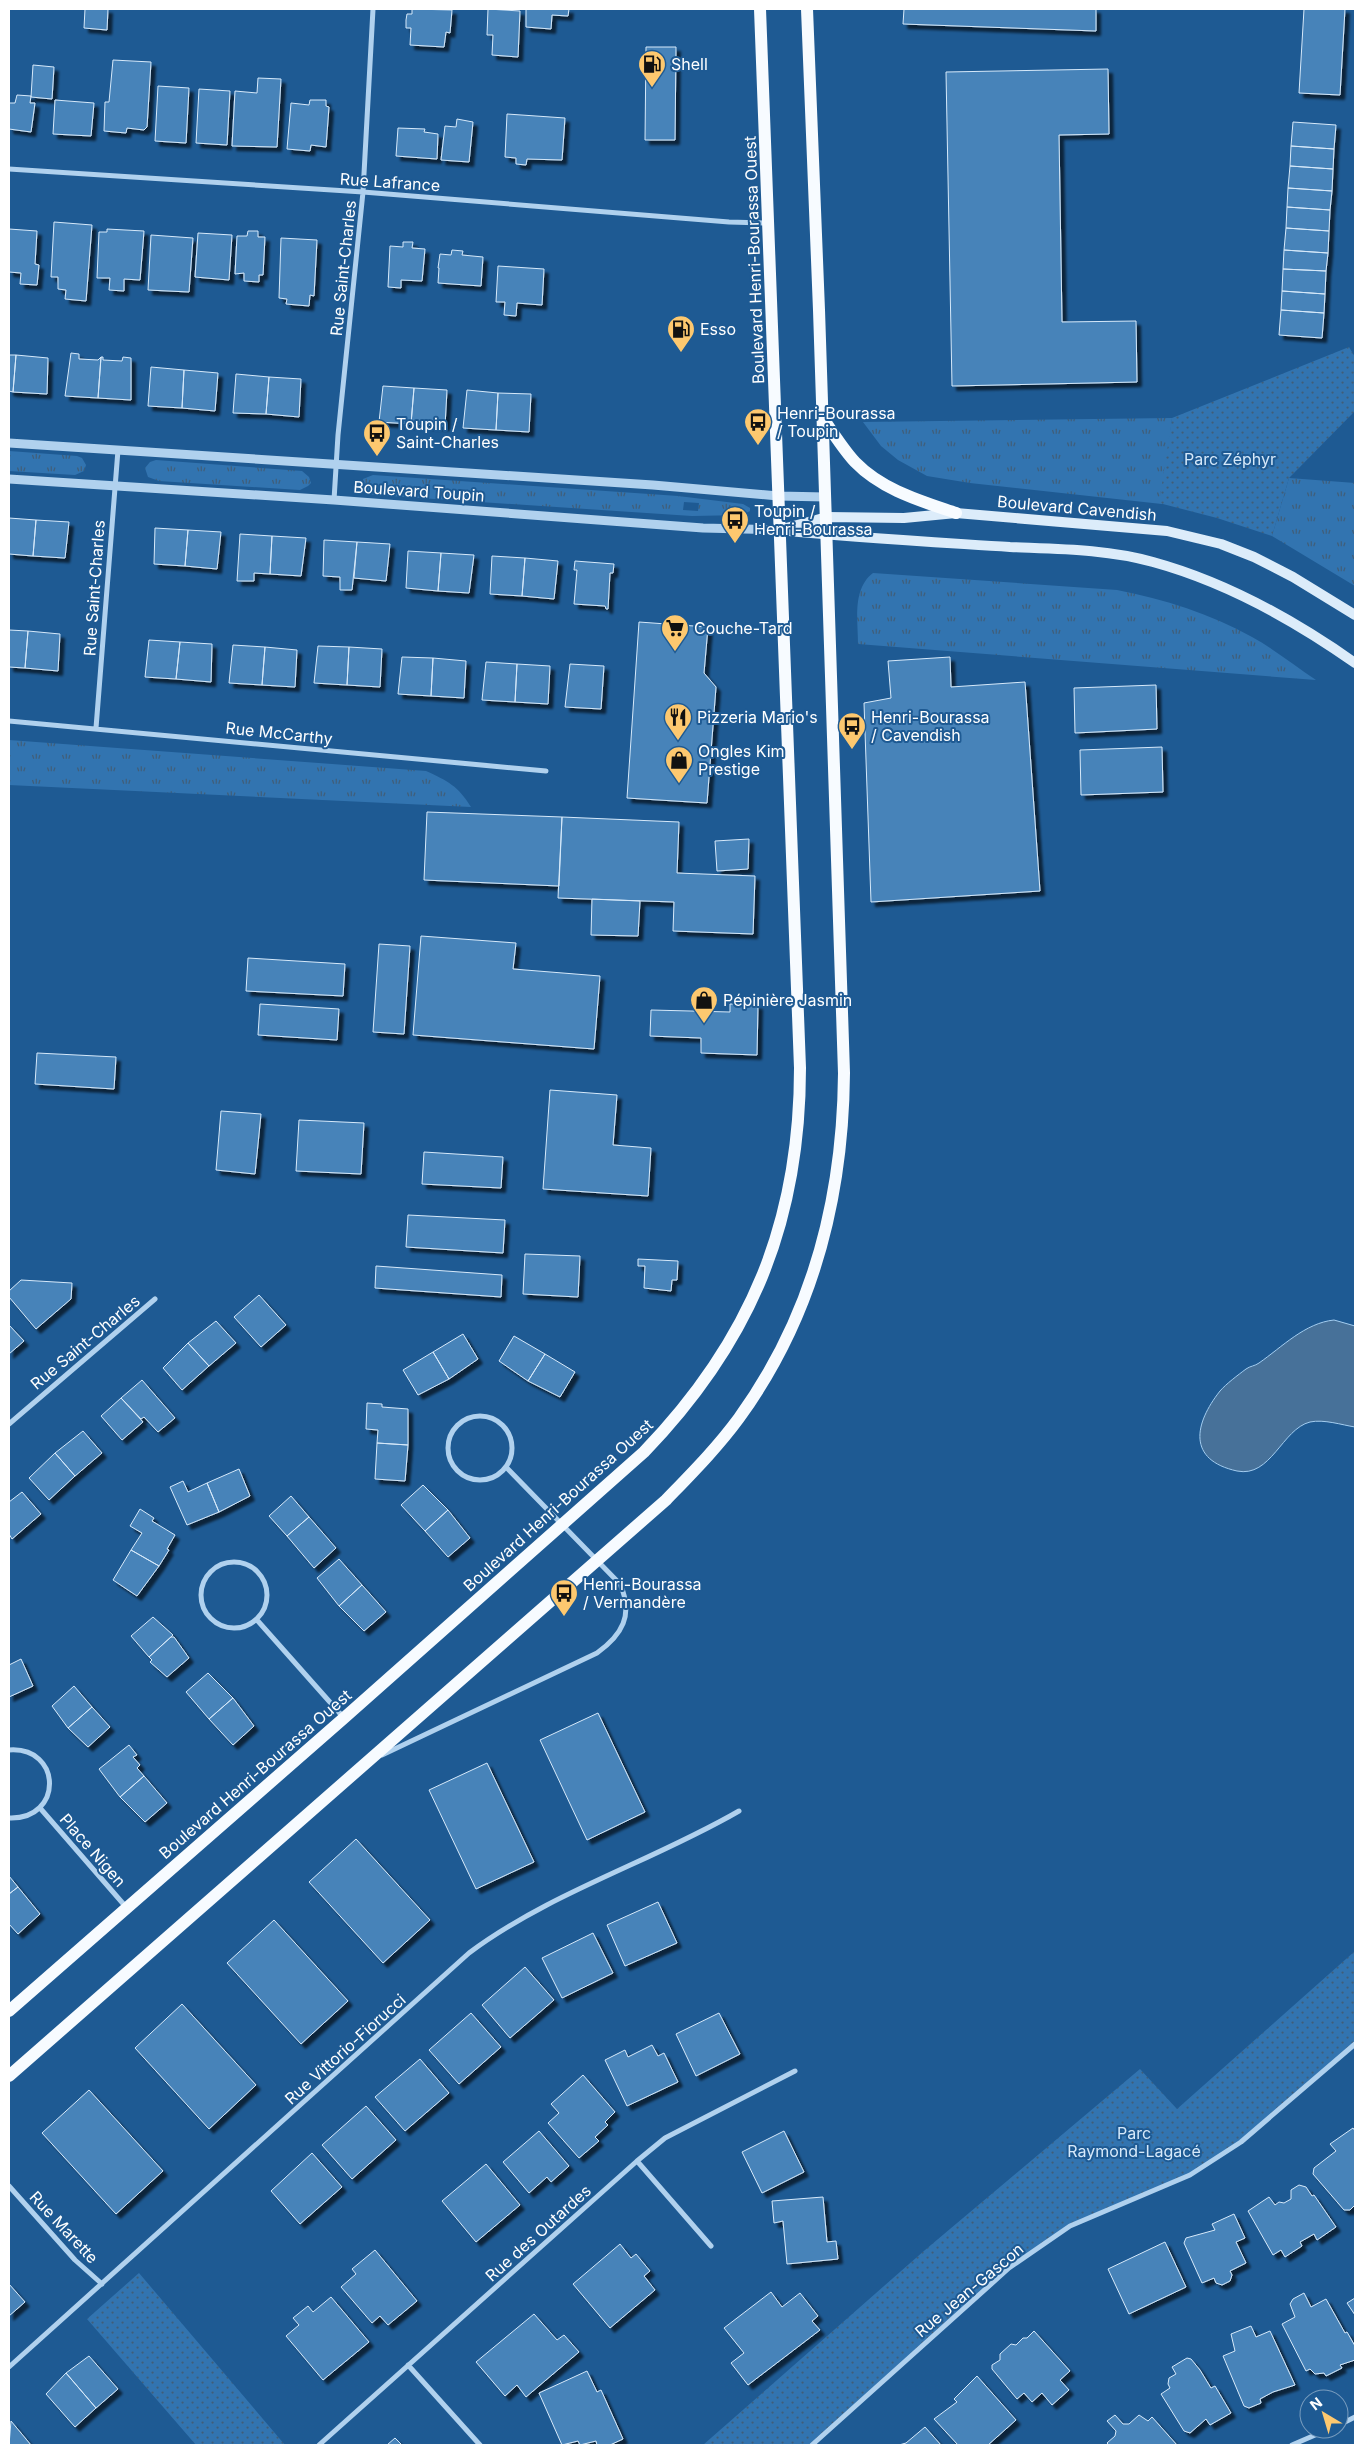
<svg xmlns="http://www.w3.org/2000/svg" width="1364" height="2454" font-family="Inter,sans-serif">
<defs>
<pattern id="grass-tufts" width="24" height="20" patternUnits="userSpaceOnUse" patternTransform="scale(1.25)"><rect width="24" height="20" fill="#3274b0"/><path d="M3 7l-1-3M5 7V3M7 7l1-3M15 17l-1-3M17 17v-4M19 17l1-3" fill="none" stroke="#405e79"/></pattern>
<pattern id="park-dots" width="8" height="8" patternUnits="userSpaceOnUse" patternTransform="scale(1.25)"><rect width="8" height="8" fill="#3274b0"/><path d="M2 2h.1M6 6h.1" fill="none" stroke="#405e79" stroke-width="1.8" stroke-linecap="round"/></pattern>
<filter id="shadow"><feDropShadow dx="4.5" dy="4.5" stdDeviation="1" flood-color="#0009"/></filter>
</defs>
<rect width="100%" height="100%" fill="#1e5a93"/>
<!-- grass -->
<path fill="url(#grass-tufts)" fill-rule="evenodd" d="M1172,418l-10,86 -192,-21 -43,-7 -29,-16 -17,-14 -18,-24z
M9,451l68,5 5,2 4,7 -2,6 -9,4 -66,-4z
M156,460l146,11 7,6 2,6 -3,3 -8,4 -141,-9 -11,-4 -3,-9 5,-6z
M373,475l305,21 65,8 7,4v3l-8,4 -50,1 -317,-21 -6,-1 -7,-7 1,-8zM684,502l15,1 -1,8 -15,-1z
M1289,478l66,5v103l-83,-50z
M873,573l244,17c47,9 94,24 135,47 22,12 43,29 64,43l-458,-36c0,-24 -6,-55 15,-71z
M9,740l417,31c22,10 32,15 45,36l-462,-22z"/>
<!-- park -->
<path fill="url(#park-dots)" d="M1349,347l6,10v54l-66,67 -17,58 -55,-18 -58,-15 13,-85z
M1355,1951v93l-114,98 -51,33 -120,51 -61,42 -197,177h-109l222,-195 215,-181 37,40z
M139,2273l146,172h-89l-109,-126z"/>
<!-- water -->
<path fill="#477199" stroke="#a3cdf0" d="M1334,1320l21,6v101c-13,-2 -31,-8 -45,-5 -28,7 -39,56 -73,49 -50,-11 -43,-47 -17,-80 6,-7 18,-16 26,-22 4,-3 9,-3 13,-6 23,-16 46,-40 75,-43z"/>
<!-- building -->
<path fill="#4783b9" stroke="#d6e9fa" filter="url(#shadow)" d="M85,9h23l-1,21 -23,-2z
M412,9l40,1 -2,23 -4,-1 -2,15 -34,-2 1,-17h-5v-8l1,-6h5z
M488,9l32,2 -2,46 -26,-2 1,-20h-6z
M526,9h43l-1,7 -16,-1 -1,14 -25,-2z
M904,9h192v22l-193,-7z
M1304,9h41l-5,86 -41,-2z
M646,47h30l-1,93h-30z
M113,60l38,2 -4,65 -3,3 -17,-2 -1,5 -22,-2 1,-29h4z
M33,65l21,2 -2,32 -21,-2z
M1108,69l1,65 -50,1 3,187 74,-1 1,61 -185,4 -6,-314z
M258,78l23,1 -4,68 -45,-1 3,-55 22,2z
M158,86l31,2 -3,55 -31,-2z
M199,89l31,2 -3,54 -31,-2z
M17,95l14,1 -1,7h5l-4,29 -22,-3v-26h6z
M55,100l39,3 -3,33 -38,-2z
M310,100h16v6l3,1 -3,40 -15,-2 -1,6 -23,-2 4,-46 18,2z
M507,114l58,4 -3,42 -35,-1 -1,6 -10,-1v-6l-11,-1z
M457,119l16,3 -4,40 -28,-2 4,-34 11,1z
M1293,122l43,3 -2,24 -43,-3z
M398,128l27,1 -1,3 14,2 -1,25 -41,-3z
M1291,146l43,3 -1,20 -43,-3z
M1290,166l43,3 -1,22 -44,-3z
M1288,188l44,3 -2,19 -43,-3z
M1287,207l43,3 -1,21 -43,-3z
M54,222l38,3 -6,76 -21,-2 1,-9 -8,-1v-12h-7z
M1286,228l43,3 -1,22 -44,-3z
M9,229l28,2 -2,33 4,1 -2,20 -17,-1 1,-11 -12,-1z
M107,229l37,2 -4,49 -16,-1v12l-15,-1 1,-12h-13l2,-46h8z
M248,231h10v6h7l-2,38h-4v7l-15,-1v-8l-9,1 2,-38h10z
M198,233l34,2 -3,45 -34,-3z
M151,235l42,3 -4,54 -41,-2z
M281,238l36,2 -3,56 -4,-1 -1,11 -23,-2 1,-5 -8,-1z
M403,242h10l-1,6 13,1 -3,32 -21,-1v8l-13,-1 2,-41 13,1z
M452,250l11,1 -1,4 21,2 -2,29 -43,-3 1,-15h-1l2,-14 11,1z
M1284,250l44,3 -2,18 -43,-2z
M498,266l46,3 -2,36 -25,-2 -1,13 -12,-1 1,-13h-9z
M1283,269l43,2 -1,23 -43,-3z
M1282,291l43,3 -1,19 -43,-3z
M1281,310l43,3 -2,25 -43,-3z
M71,353l8,1v5l19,1 3,-3 -3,41 -33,-2z
M9,355h7l-3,37 -4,-1z
M16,355l32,3 -1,36 -34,-2z
M101,357h2v3l19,1 1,-4 8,1v42l-33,-2z
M151,367l33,3 -2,38 -34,-2z
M184,370l34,3 -3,38 -33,-3z
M236,374l33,3 -3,37 -33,-1z
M269,377l32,2 -2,38 -33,-3z
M383,386l31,2 -3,36 -32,-2z
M414,388l33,2 -2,36 -34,-2z
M467,390l31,3 -2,37 -33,-2z
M498,393l33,1 -2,38 -33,-2z
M9,518l27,2 -3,36 -24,-2z
M36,520l33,2 -4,36 -32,-2z
M155,528l33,2 -3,36 -31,-2z
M188,530l33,2 -4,37 -32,-3z
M240,534l32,2 -2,38 -16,-1v8h-17z
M272,536l34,2 -5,38 -31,-2z
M324,540l33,2 -5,48h-12v-13l-17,-1z
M357,542l33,2 -4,37 -32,-3z
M408,551l33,2 -3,38 -32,-3z
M441,553l33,2 -5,38 -31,-2z
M492,556l33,2 -3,38 -32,-2z
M525,558l33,3 -4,38 -32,-3z
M575,561l39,3 -1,9h-3l-2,36h-2l-1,-3 -31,-2 3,-34h-3z
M639,622l69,5 -4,46 12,14 -9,116 -80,-5z
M9,630l19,1 -3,37 -16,-1z
M28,631l32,3 -2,37 -33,-3z
M149,640l31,2 -4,37 -31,-2z
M180,642l32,2 -1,38 -35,-3z
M233,645l32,2 -3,38 -33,-2z
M318,646l31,1 -2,38 -33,-2z
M265,647l32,3 -2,37 -33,-2z
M349,647l33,2 -2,38 -33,-2z
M402,657l31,1 -2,38 -33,-2z
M950,657l1,30 74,-5 15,209 -169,11 -7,-199 27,-5 -3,-37z
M433,658l33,3 -2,37 -33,-2z
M486,662l31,2 -2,38 -33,-2z
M517,664l33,2 -2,38 -33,-2z
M570,664l34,2 -3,43 -36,-2z
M1156,685l1,44 -82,4 -1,-45z
M1162,747l1,45 -82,3 -1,-45z
M427,812l135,5 -3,69 -135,-6z
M562,817l117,5 -2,51 78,3 -2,58 -80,-3 1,-29 -116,-4z
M749,839l-1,30 -31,2 -2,-30z
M592,899l48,2 -2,35 -47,-1z
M421,936l95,7 -3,26 87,7 -6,73 -181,-14z
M379,944l31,2 -6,88 -31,-2z
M248,958l97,6 -2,32 -97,-5z
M260,1004l79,5 -2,31 -79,-5z
M730,1004l28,1 -1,50 -56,-2v-15l-51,-2 1,-26 79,2z
M37,1053l79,4 -2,32 -79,-5z
M550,1090l67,5 -4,50 38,3 -3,48 -105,-7z
M221,1111l40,3 -6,60 -39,-4z
M299,1120l65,3 -3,51 -65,-3z
M424,1152l79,5 -2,31 -79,-4z
M408,1215l97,5 -2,33 -97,-6z
M525,1254l55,2 -2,41 -55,-3z
M638,1259l40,2 -1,19h-5l-1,11 -27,-3 1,-22h-7z
M376,1266l126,9 -1,22 -126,-9z
M21,1280l51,3 -1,16 -35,30 -27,-32v-6z
M259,1295l27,30 -25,22 -27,-30z
M216,1321l20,22 -27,23 -21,-23z
M9,1325l15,16 -15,13z
M463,1334l15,25 -29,20 -16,-27z
M514,1336l31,18 -17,27 -29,-20z
M188,1343l21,23 -27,24 -19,-22z
M433,1352l16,27 -31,16 -15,-25z
M545,1354l30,18 -15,25 -32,-16z
M142,1380l33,38 -17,14 -14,-15 -3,2 -20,-21z
M121,1398l22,24 -21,18 -21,-24z
M367,1403l15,1v3l26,2v36l-31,-2 1,-13 -12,-1z
M83,1431l19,22 -27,23 -20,-23z
M377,1443l31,2 -3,36 -30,-2z
M55,1453l20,23 -26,24 -20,-22z
M239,1469l11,27 -31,16 -12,-29z
M183,1481l5,11 19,-9 12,29 -32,13 -17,-38z
M423,1485l25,25 -23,21 -24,-26z
M22,1492l19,22 -29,25 -3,-5v-32z
M291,1496l18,21 -22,19 -18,-20z
M140,1509l14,9 -2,3 23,14 -8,14 2,1 -10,16 -28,-16 11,-17 -12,-7z
M448,1510l22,28 -22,19 -23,-26z
M309,1517l27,31 -22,20 -27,-32z
M131,1550l28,16 -22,30 -24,-16z
M339,1559l23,26 -23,21 -22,-28z
M362,1585l24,27 -22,19 -25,-25z
M153,1617l20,18 -24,22 -18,-21z
M171,1637h3l15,21 -22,19 -17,-15 2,-2 -3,-3z
M21,1659l12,27 -24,11v-32z
M208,1673l25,25 -24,21 -23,-27z
M74,1686l18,21 -24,21 -16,-22z
M233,1698l21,28 -21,19 -24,-26z
M92,1707l18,20 -22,20 -20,-19z
M598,1713l47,99 -58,28 -47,-100z
M129,1745l8,10 -4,2 7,8 -3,3 7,8 -24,21 -21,-28z
M487,1763l47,99 -58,27 -47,-99z
M144,1776l23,27 -22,19 -25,-25z
M356,1839l74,81 -47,43 -74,-81z
M9,1876l9,11 -9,7z
M18,1887l22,27 -22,20 -9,-10v-30z
M658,1902l19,41 -52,23 -18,-41z
M274,1920l74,81 -47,43 -74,-81z
M593,1933l20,40 -51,25 -20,-40z
M525,1967l29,33 -44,38 -28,-33z
M182,2004l74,81 -47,44 -74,-81z
M471,2013l30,34 -42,37 -30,-34z
M719,2013l21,41 -44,22 -20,-42z
M652,2045l6,11 6,-3 14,29 -51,24 -22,-46 20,-10 3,7z
M420,2059l29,34 -44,38 -30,-34z
M583,2075l32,37 -10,10 3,3 -13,12 4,4 -20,17 -31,-35 11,-10 -8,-9z
M89,2090l74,81 -47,43 -74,-81z
M366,2106l30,34 -44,39 -30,-34z
M1353,2128l2,3v74l-5,5h-6l-31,-36 1,-6 22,-17 -6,-7z
M539,2131l30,35 -18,16 -4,-5 -18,16 -26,-31z
M784,2131l20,41 -42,21 -20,-41z
M312,2153l30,34 -42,37 -29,-33z
M486,2164l34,41 -44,37 -34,-41z
M1299,2185l7,2 6,9 2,-1 22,32 -19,13 -3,-6 -14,8 2,4 -17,11 -4,-7 -8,5 -25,-44 21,-14 6,8 4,-3 5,1 7,-4v-9z
M823,2197l4,45 9,-1 2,18 -51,5 -4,-43 -9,2 -2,-22z
M1234,2214l11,24 -9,4 10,21 -16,8 2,4 -2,6 -8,4 -6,-2 -2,-5 -12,5 -18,-40 2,-5 29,-8 -3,-6z
M1165,2242l21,45 -57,27 -21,-45z
M620,2244l11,14 5,-4 14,17 -6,5 11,14 -45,38 -37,-44z
M375,2250l42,51 -29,24 -8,-9 -8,7 -31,-36 15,-13 -4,-5z
M9,2284l16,18 -16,14z
M771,2292l11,15 18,-14 18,23 -6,5 8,9 -72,55 -17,-22 13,-10 -20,-25z
M1304,2293l7,14 15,-8 19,34 2,-1 8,14v14l-15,5 2,3 -16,8 -2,-3 -9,1 -5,-5 -4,2 -24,-47 13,-7 -5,-13 3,-5z
M331,2297l38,45 -46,38 -37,-44 13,-11 -6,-7 15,-12 5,6z
M1355,2298v17l-8,-12z
M534,2314l23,26 7,-5 15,17 -53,45 -9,-12 -12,11 -29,-34z
M1251,2326l5,11 14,-6 25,54 -22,7 -13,7 1,4 -12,5 -5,-2 -21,-50 12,-5 -4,-17z
M1034,2331l36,40 -10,9 9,10 -17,15 -10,-12 -10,9 -8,-9 -7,6 -25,-30v-4l8,-5v-6l11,-10 5,1 7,-7h4z
M89,2356l29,33 -22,19 -30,-35z
M1187,2358l4,1 9,11 11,18 4,-2 16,27 -21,12 -4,-6 -16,14 -6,-2 -23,-37 9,-6 -2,-4 1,-6 7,-4 -4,-7z
M587,2371l10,21 4,-2 22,49 -13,6h-13l-1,-4 -16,4 -2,-4 -16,4 -23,-52z
M66,2373l30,35 -21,19 -29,-33z
M977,2376l39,44 -28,25h-30l-24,-26 23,-17 -3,-3z
M1115,2415l8,9h6l10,-9 9,6 4,-4 25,28h-68l-2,-2 8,-7 1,-5 -9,-10z
M11,2421l20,24h-22z
M925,2427l16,18h-42l7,-2z
M395,2438l7,7h-15z"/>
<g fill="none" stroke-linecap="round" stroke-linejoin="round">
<!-- minor -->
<path stroke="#b0d1ee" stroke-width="5" d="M9,169l354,23 366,30 39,1
M334,500l4,-65 25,-243 10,-183
M9,721l537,50
M96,728l22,-278
M448 1448a32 32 0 1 1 64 0a32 32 0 1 1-64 0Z
M9,1424l146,-125
M201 1595a33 33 0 1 1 66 0a33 33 0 1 1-66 0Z
M257,1620l87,98
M9,1750c53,-4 55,70 0,68
M382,1755l215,-102c25,-18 37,-38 23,-69l-114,-117
M40,1808l86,99
M637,2161l74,85
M9,2186l66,74 27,24
M408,2365l72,80
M9,2367l460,-414c82,-61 182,-91 270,-142
M1339,2425l16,-8
M319,2445l318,-284 28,-23 130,-67
M812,2445l197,-177 61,-42 120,-51 51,-33 114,-98
M1292,2445l37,-16"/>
<!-- tertiary -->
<path stroke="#b0d1ee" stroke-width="9" d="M9,443l644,42 125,11 48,1
M9,479l325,21 369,28 77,2"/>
<!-- secondary -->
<path stroke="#dcecfa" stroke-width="10" d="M786,528l41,-11 77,1 52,-5 211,18 54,13 33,13 39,20 62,38
M780,530c76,8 153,12 230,17 48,2 97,2 143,15 73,20 141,58 202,101"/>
<!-- primary -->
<path stroke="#f7fbff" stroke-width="12" d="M823,418c10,15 20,31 32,44 27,28 66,39 101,51
M9,2011l335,-293 300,-266c107,-111 156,-230 156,-384l-40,-1059
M9,2076l657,-576c25,-26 51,-52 73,-82 74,-102 104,-221 105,-345l-25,-763 -12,-301"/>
</g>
<!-- icons -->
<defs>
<g id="fuel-pin" transform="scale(1.4375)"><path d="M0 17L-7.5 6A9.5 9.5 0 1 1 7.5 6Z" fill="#fdc86f" stroke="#1e5a93"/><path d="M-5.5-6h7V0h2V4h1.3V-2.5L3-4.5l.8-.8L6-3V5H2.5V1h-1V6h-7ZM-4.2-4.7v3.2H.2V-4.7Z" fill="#111"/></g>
<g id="bus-pin" transform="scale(1.4375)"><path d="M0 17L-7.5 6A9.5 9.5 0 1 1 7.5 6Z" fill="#fdc86f" stroke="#1e5a93"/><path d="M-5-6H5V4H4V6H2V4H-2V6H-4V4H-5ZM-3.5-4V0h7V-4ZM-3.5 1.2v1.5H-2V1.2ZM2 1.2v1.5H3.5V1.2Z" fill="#111"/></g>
<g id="supermarket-pin" transform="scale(1.4375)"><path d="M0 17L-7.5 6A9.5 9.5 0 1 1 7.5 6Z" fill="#fdc86f" stroke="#1e5a93"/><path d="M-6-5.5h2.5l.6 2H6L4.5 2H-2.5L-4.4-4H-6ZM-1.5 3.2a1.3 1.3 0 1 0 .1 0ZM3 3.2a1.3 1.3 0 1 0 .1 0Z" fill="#111"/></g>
<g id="restaurant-pin" transform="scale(1.4375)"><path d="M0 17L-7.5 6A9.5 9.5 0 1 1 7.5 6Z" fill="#fdc86f" stroke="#1e5a93"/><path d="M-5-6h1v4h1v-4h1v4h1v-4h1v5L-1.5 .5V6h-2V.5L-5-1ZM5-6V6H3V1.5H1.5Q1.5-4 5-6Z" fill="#111"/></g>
<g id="shop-pin" transform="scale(1.4375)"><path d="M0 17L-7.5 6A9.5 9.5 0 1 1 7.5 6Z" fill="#fdc86f" stroke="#1e5a93"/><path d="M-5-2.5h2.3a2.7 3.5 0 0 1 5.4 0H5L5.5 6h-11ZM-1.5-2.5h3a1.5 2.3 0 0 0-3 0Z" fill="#111"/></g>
</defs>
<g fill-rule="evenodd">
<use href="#fuel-pin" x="652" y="64"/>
<use href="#fuel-pin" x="681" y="329"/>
<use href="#bus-pin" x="758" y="422"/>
<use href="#bus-pin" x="377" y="433"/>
<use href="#bus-pin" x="735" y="520"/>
<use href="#supermarket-pin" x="675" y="628"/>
<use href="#restaurant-pin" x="678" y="717"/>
<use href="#bus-pin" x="852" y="726"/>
<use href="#shop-pin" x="679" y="760"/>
<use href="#shop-pin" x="704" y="1000"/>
<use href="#bus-pin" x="564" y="1593"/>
</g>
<g text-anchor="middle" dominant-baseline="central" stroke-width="4" stroke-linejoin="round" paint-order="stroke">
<!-- poi labels -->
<g font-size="16" fill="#fff" stroke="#1e5a93" text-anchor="start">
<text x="671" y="64">Shell</text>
<text x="700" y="329">Esso</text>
<text x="777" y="413">Henri-Bourassa<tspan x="777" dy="18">/ Toupin</tspan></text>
<text x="396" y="424">Toupin /<tspan x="396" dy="18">Saint-Charles</tspan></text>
<text x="754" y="511">Toupin /<tspan x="754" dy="18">Henri-Bourassa</tspan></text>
<text x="694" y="628">Couche-Tard</text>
<text x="697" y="717">Pizzeria Mario's</text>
<text x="871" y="717">Henri-Bourassa<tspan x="871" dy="18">/ Cavendish</tspan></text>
<text x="698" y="751">Ongles Kim<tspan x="698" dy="18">Prestige</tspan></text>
<text x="723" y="1000">Pépinière Jasmin</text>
<text x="583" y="1584">Henri-Bourassa<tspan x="583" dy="18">/ Vermandère</tspan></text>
</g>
<!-- street labels -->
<g font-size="16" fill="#fff" stroke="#1e5a93">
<text transform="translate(390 182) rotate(4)">Rue Lafrance</text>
<text transform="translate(754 260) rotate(-92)">Boulevard Henri-Bourassa Ouest</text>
<text transform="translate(343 268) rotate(-84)">Rue Saint-Charles</text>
<text transform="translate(419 491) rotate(4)">Boulevard Toupin</text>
<text transform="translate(1077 508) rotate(5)">Boulevard Cavendish</text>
<text transform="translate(94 588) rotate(-86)">Rue Saint-Charles</text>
<text transform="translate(279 733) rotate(6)">Rue McCarthy</text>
<text transform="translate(85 1342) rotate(-40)">Rue Saint-Charles</text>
<text transform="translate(558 1505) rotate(-42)">Boulevard Henri-Bourassa Ouest</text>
<text transform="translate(255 1774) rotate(-41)">Boulevard Henri-Bourassa Ouest</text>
<text transform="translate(93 1850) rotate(49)">Place Nigen</text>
<text transform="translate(345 2049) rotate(-42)">Rue Vittorio-Fiorucci</text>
<text transform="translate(64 2227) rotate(47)">Rue Marette</text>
<text transform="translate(538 2233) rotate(-42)">Rue des Outardes</text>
<text transform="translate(969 2290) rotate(-40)">Rue Jean-Gascon</text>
</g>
<!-- park labels -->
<g font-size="16" fill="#d6e9fa" stroke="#1e5a93">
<text x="1230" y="459">Parc Zéphyr</text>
<text x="1134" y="2133">Parc<tspan x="1134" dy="18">Raymond-Lagacé</tspan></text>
</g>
</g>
<!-- border -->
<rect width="1364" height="2454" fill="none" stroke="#ffffff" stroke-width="20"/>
<!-- north arrow -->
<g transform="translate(1324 2414) rotate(322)"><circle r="24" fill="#1e5a93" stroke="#789cbe"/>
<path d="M0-4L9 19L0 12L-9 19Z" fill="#fdc86f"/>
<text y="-8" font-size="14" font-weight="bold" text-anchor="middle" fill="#ffffff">N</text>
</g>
</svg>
